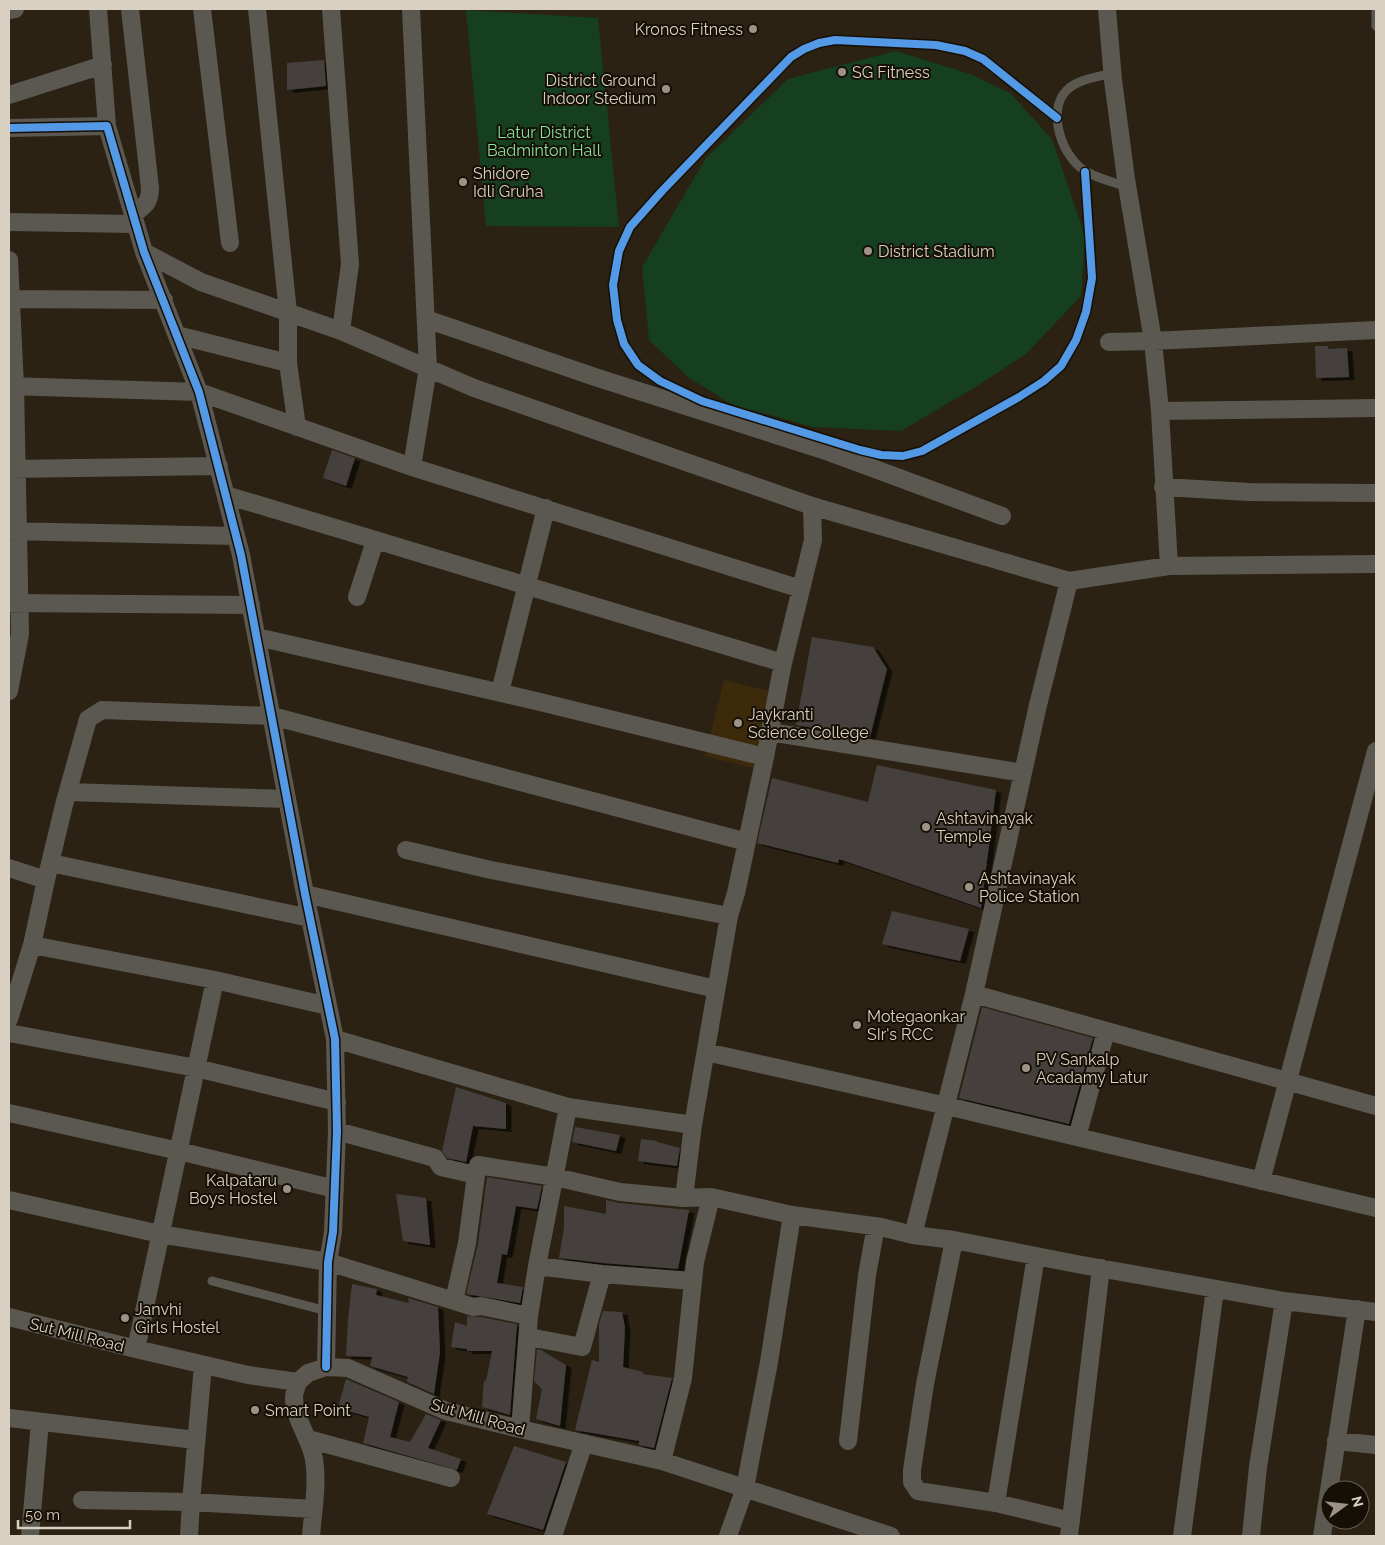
<svg xmlns="http://www.w3.org/2000/svg" width="1385" height="1545" font-family="Raleway,sans-serif">
<defs>
<filter id="shadow"><feDropShadow dx="5.5" dy="3" stdDeviation="0" flood-color="#0009"/></filter>
</defs>
<rect width="100%" height="100%" fill="#2b2214"/>
<!-- built -->
<path fill="#3c2a0b" d="M724,680l44,11 -15,77 -48,-12z"/>
<!-- green -->
<path fill="#153f1e" d="M466,10l132,8 21,209 -133,-1z
M896,51l74,23 40,19 42,46 33,97 -4,60 -55,58 -47,31 -78,46 -88,-4 -82,-23 -43,-27 -39,-37 -7,-73 64,-109 82,-79z"/>
<!-- building -->
<path fill="#45403d" filter="url(#shadow)" d="M324,60l2,26 -39,4v-27z
M1315,346h13v3l19,-1 2,29 -33,1z
M332,450l23,8 -9,28 -23,-8z
M812,637l61,10 14,22 -17,68 -74,-12z
M877,765l119,25 -15,118 -142,-49 -1,4 -81,-20 15,-65 96,24z
M892,911l77,18 -9,32 -78,-17z
M982,1007l111,31 -24,86 -110,-26z
M456,1087l50,16v26l-33,-3 -7,36 -19,-4 -5,-7z
M575,1127l45,8 -4,16 -44,-9z
M641,1139l16,2v1l23,6 -3,18 -39,-5z
M487,1177l55,9 -5,23 -21,-3 -9,49 -5,-1 -5,29 26,4 -3,16 -54,-9 12,-50z
M396,1194l30,4 4,47 -27,-4z
M606,1200l13,3 70,7 -11,59 -75,-6 -44,-5 5,-30v-22l42,8z
M352,1284l25,5 -1,6 33,8 -1,-5 30,9 2,45 -6,42 -27,-12 1,-5 -38,-11 2,-9 -26,-1 2,-37z
M603,1311l19,1 3,16 -2,39 20,5v2l29,4 -18,70 -15,-3v-4l-64,-11 17,-70 7,2v-38z
M467,1316l14,1 36,7 -7,91 -28,-8 2,-27 2,1 6,-30h-25v-2l-16,-2 4,-25 12,4z
M537,1349l4,1 25,15 -6,61 -24,-7 6,-30 -8,-8z
M346,1379l53,23 -9,35 20,5 16,-28 15,6 -13,28 33,11 -4,11 -94,-27 6,-26 -31,-9z
M514,1446l52,16 -23,68 -56,-16z"/>
<g fill="none" stroke-linecap="round" stroke-linejoin="round">
<!-- lane -->
<path stroke="#5b5852" stroke-width="9" d="M1376,9v17
M1113,73c-15,4 -36,6 -47,18 -20,21 -3,69 21,81 12,7 27,10 40,15
M212,1281l115,30"/>
<!-- street -->
<path stroke="#5b5852" stroke-width="18" d="M98,9l9,117
M130,9l20,179c0,16 -6,17 -17,27
M202,9l28,234
M257,9l31,304v50l9,64
M331,9l19,255 -9,67
M411,9l17,359 -16,99 389,122
M1107,9l6,71 13,99 27,162 7,70 9,155
M9,10l6,-1
M9,95l94,-30
M9,128l98,-2 37,126 55,140 42,163 64,339 30,145 2,92 -4,101 -5,30 -2,105
M9,222l126,2
M144,252l57,30 140,49 133,57 338,118 257,75 100,-15 207,-2
M9,260l6,126 5,248 -11,57
M9,299l155,1
M426,319l169,58 234,75 173,64
M177,335l111,28
M1109,342l44,-1 223,-11
M9,386l190,6 213,75
M1160,411l216,-3
M9,469l210,-3
M1163,487l86,5 127,1
M226,495l557,168
M9,531l227,5
M357,597l18,-56
M9,603l242,2
M257,637l279,64 229,56
M500,692l46,-184
M770,732l253,41
M68,792l219,7
M406,850l85,20 238,46
M51,863l259,55
M9,868l37,12 18,-75 24,-86 14,-9 170,6 475,126
M305,894l411,95
M32,945l183,35 113,26
M974,994l402,112
M9,1019l23,-74 14,-65
M9,1033l187,35 141,34
M335,1039l233,68 125,18
M706,1052l241,54 429,102
M9,1113l170,38 156,38
M337,1131l98,27 6,9 35,8 2,-10 77,12 65,15 64,6 27,-1 81,18 89,12 32,8 41,5 128,25 202,36 92,11
M1077,1137l29,-106
M1261,1181l115,-430
M684,1198l9,-73 36,-209 7,-23 29,-136 18,-94 30,-123 -1,-34
M9,1200l151,34 168,28 126,39 13,-58 9,-68
M913,1235l61,-241 64,-289 31,-124
M954,1240l-29,144 -13,86v12l6,9 78,12 40,-247
M537,1266l65,8 91,7
M454,1301l19,6 8,-1 48,10
M9,1317l127,32 112,26 50,7 10,-9 18,-6 22,1 98,43 74,18 142,32 229,75
M529,1337l53,10 20,-73
M136,1349l79,-369
M298,1382c-1,4 -4,10 -4,15 0,22 16,41 20,62 4,25 -1,52 -3,77
M9,1418l187,22
M520,1429l9,-113 8,-50 31,-159
M308,1439l143,39
M848,1441l19,-166 9,-49
M1336,1441l40,4
M662,1461l21,-83 12,-116 16,-65
M82,1500l109,2 122,7
M996,1503l75,18
M30,1536l10,-114
M189,1536l2,-34 12,-137
M553,1536l31,-93
M728,1536l17,-48 24,-126 23,-147
M1069,1536l32,-268
M1182,1536l33,-247
M1251,1536l7,-69 26,-166
M1322,1536l35,-227"/>
<!-- cycleway casing -->
<g stroke="#160f05" stroke-width="11">
<path id="cycleway" d="M1057,118l-74,-59 -18,-8 -29,-6 -101,-5 -16,3 -15,6 -13,8 -129,134 -32,36 -11,24 -6,34 4,35 7,24 14,21 22,16 42,20 158,49 21,5 22,1 19,-5 97,-54 25,-16 17,-15 15,-26 10,-28 6,-34 -7,-106
M9,128l98,-2 37,126 55,140 42,163 64,339 30,145 2,92 -4,101 -5,30 -2,105"/>
</g>
<!-- cycleway -->
<use href="#cycleway" stroke="#5399e6" stroke-width="8"/>
</g>
<!-- markers -->
<g fill="#9d9385" stroke="#160f05" stroke-width="2">
<circle cx="753" cy="29" r="5"/>
<circle cx="842" cy="72" r="5"/>
<circle cx="666" cy="89" r="5"/>
<circle cx="463" cy="182" r="5"/>
<circle cx="868" cy="251" r="5"/>
<circle cx="738" cy="723" r="5"/>
<circle cx="926" cy="827" r="5"/>
<circle cx="969" cy="887" r="5"/>
<circle cx="857" cy="1025" r="5"/>
<circle cx="1026" cy="1068" r="5"/>
<circle cx="287" cy="1189" r="5"/>
<circle cx="125" cy="1318" r="5"/>
<circle cx="255" cy="1410" r="5"/>
</g>
<g text-anchor="middle" dominant-baseline="central" stroke-width="4" stroke-linejoin="round" paint-order="stroke">
<!-- poi labels -->
<g font-size="16" fill="#dad0c2" stroke="#160f05" text-anchor="start">
<text x="743" y="29" text-anchor="end">Kronos Fitness</text>
<text x="852" y="72">SG Fitness</text>
<text x="656" y="80" text-anchor="end">District Ground<tspan x="656" dy="18">Indoor Stedium</tspan></text>
<text x="473" y="173">Shidore<tspan x="473" dy="18">Idli Gruha</tspan></text>
<text x="878" y="251">District Stadium</text>
<text x="748" y="714">Jaykranti<tspan x="748" dy="18">Science College</tspan></text>
<text x="936" y="818">Ashtavinayak<tspan x="936" dy="18">Temple</tspan></text>
<text x="979" y="878">Ashtavinayak<tspan x="979" dy="18">Police Station</tspan></text>
<text x="867" y="1016">Motegaonkar<tspan x="867" dy="18">SIr's RCC</tspan></text>
<text x="1036" y="1059">PV Sankalp<tspan x="1036" dy="18">Acadamy Latur</tspan></text>
<text x="277" y="1180" text-anchor="end">Kalpataru<tspan x="277" dy="18">Boys Hostel</tspan></text>
<text x="135" y="1309">Janvhi<tspan x="135" dy="18">Girls Hostel</tspan></text>
<text x="265" y="1410">Smart Point</text>
</g>
<!-- park labels -->
<g font-size="16" fill="#87e29b" stroke="#160f05">
<text x="544" y="132">Latur District<tspan x="544" dy="18">Badminton Hall</tspan></text>
</g>
<!-- street labels -->
<g font-size="16" fill="#dad0c2" stroke="#160f05">
<text transform="translate(77 1335) rotate(14)">Sut Mill Road</text>
<text transform="translate(478 1417) rotate(16)">Sut Mill Road</text>
</g>
</g>
<!-- border -->
<rect width="1385" height="1545" fill="none" stroke="#dad0c2" stroke-width="20"/>
<!-- north arrow -->
<g transform="translate(1345 1505) rotate(75)"><circle r="24" fill="#160f05" stroke="#645c51"/>
<path d="M0-4L9 19L0 12L-9 19Z" fill="#9d9385"/>
<text y="-8" font-size="14" font-weight="bold" text-anchor="middle" fill="#dad0c2">N</text>
</g>
<!-- scale -->
<path d="M18 1520v8h112v-8" fill="none" stroke="#dad0c2" stroke-width="2.5"/>
<text x="25" y="1520" font-size="15" fill="#dad0c2" stroke="#160f05" stroke-width="4" paint-order="stroke">50 m</text>
</svg>
